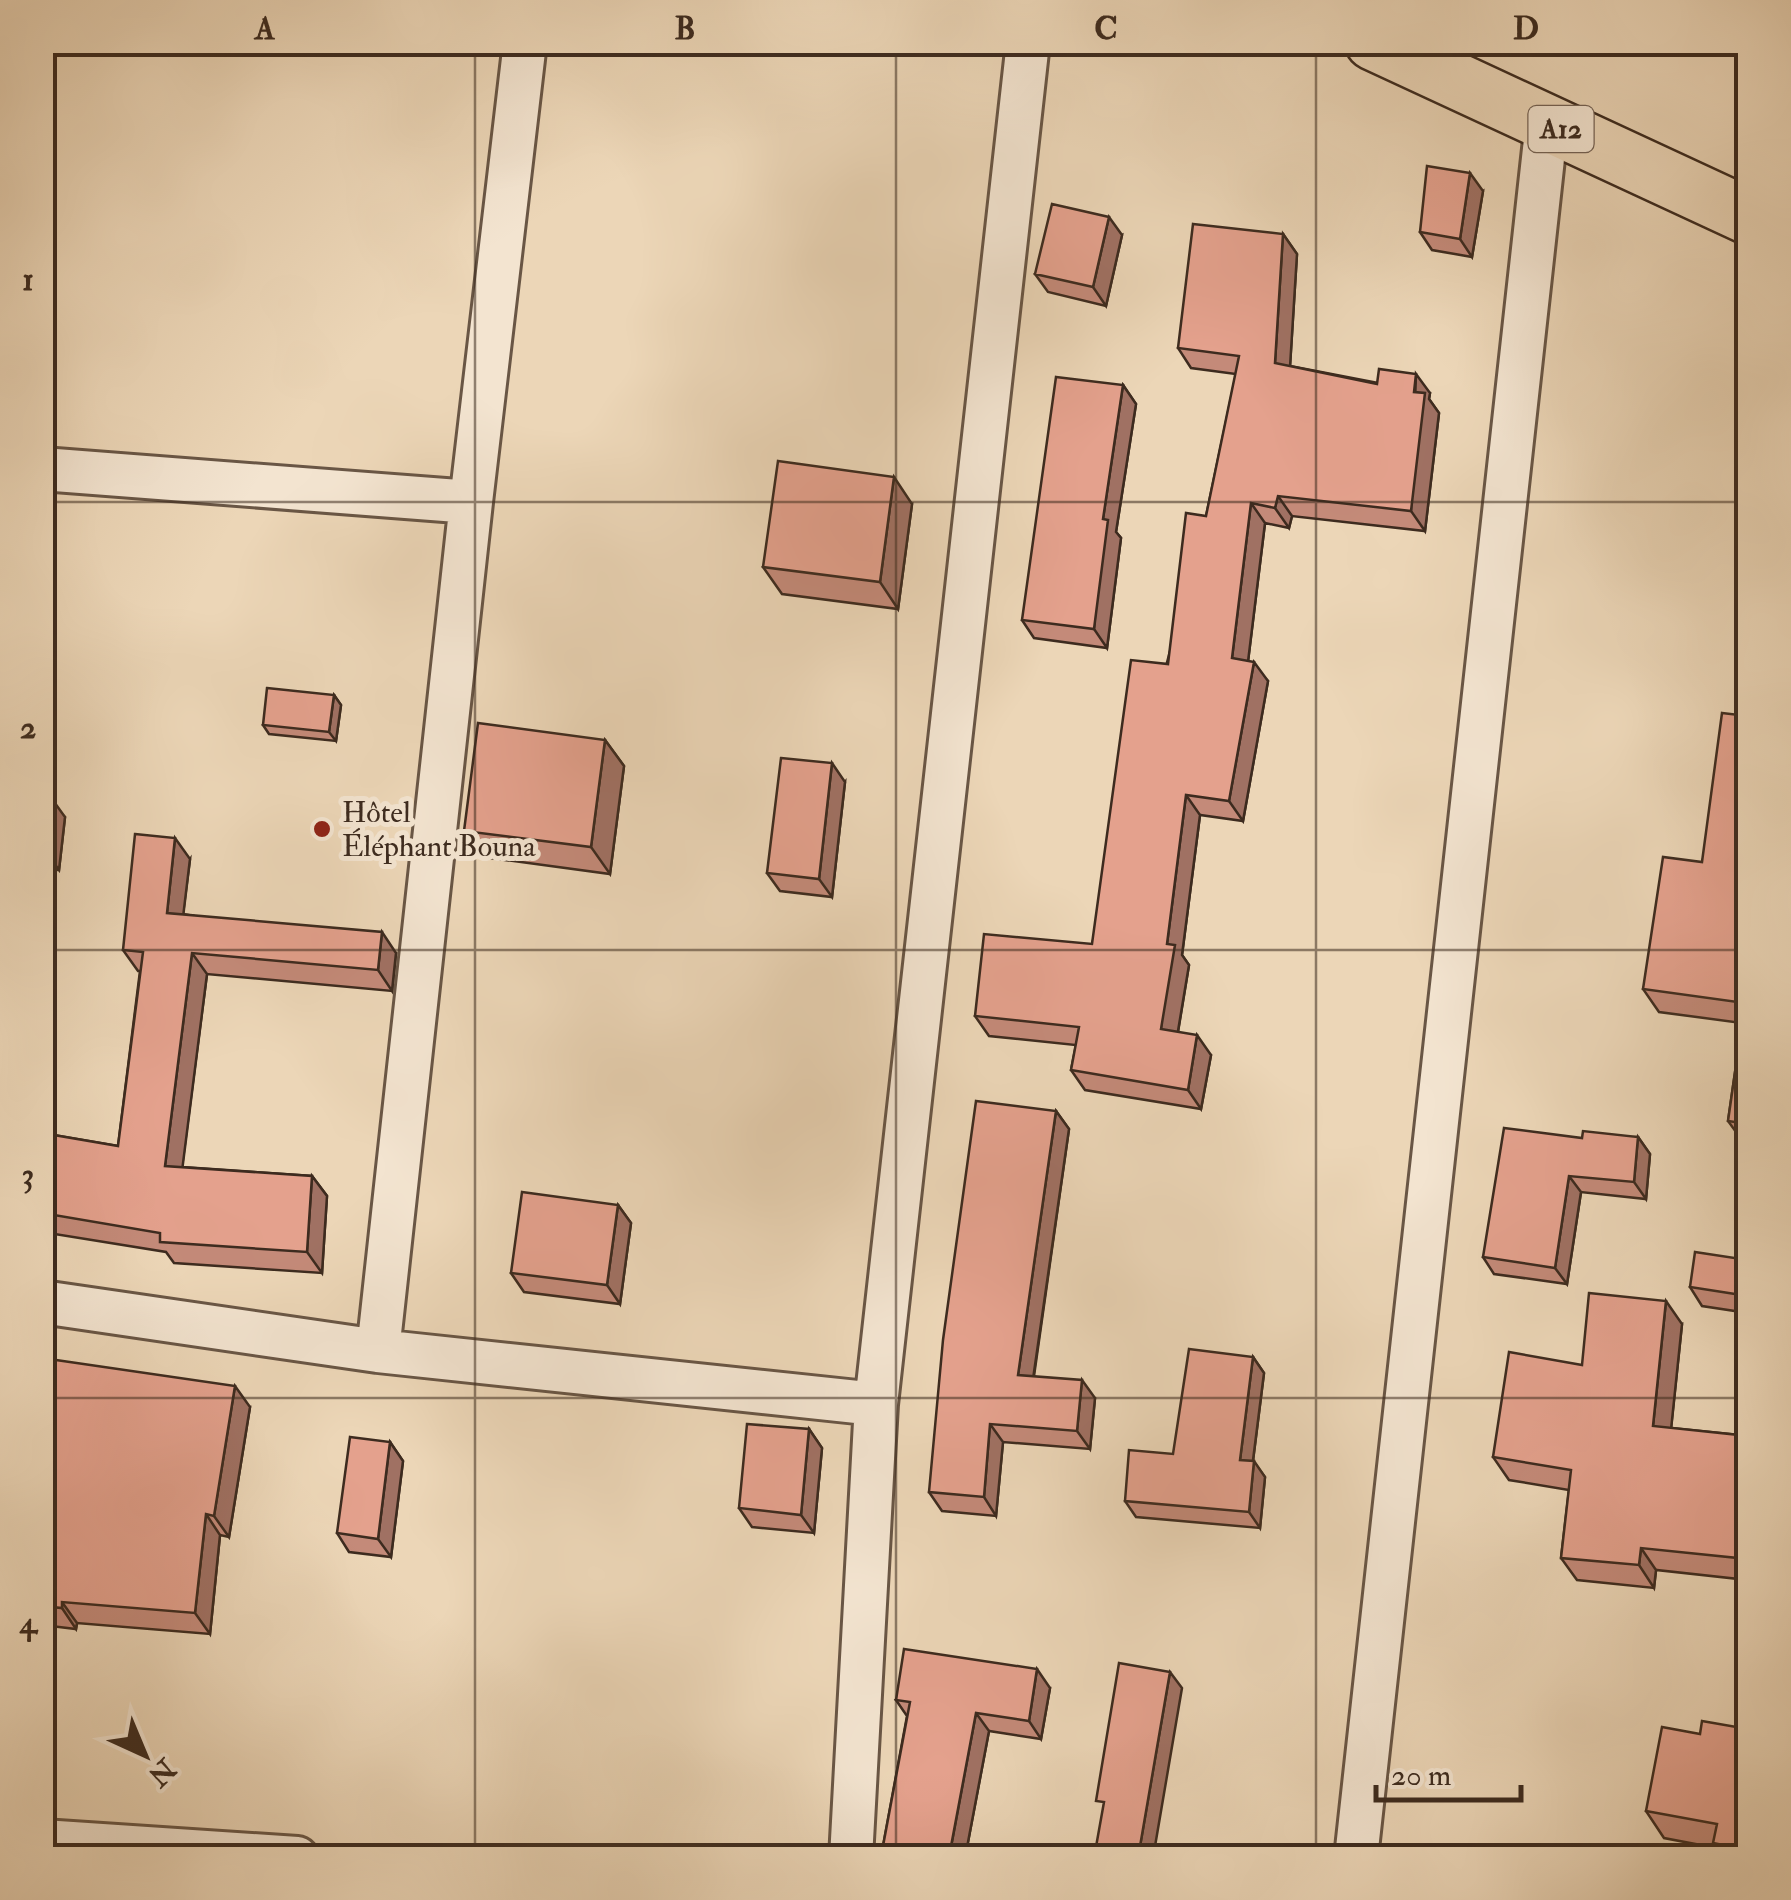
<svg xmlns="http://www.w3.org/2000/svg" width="1791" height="1900" font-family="'IM FELL Double Pica',serif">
<rect width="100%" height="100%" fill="#ecd6b7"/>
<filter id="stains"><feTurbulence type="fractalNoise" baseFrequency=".002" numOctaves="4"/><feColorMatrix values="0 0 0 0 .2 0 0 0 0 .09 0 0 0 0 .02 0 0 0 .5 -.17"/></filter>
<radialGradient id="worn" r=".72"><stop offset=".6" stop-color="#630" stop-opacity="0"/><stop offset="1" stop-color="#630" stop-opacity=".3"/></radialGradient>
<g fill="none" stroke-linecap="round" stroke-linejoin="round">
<!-- street casing -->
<g stroke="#695645" stroke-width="48">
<path id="street" d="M42,469l429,33
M42,1302l336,49 498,53
M378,1351l93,-849 54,-460
M42,1841l255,17
M851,1858l25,-454 152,-1362
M1356,1858l191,-1736"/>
</g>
<!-- primary casing -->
<g stroke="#3d2b1f" stroke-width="60">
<path id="primary" d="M1373,42l375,174"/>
</g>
<!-- street -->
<use href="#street" stroke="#f3e4d0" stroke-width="42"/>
<!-- primary -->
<use href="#primary" stroke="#ecd6b7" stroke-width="55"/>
</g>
<!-- wall -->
<path fill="#c48a79" stroke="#3d2b1f" stroke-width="2.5" d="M1483,191l-11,66 -40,-7 -12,-18z
M1283,234l14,20 -7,112 140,27 -1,6 10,14 -14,118 -133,-15 -3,12 -24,-5 -17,138 20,20 -25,140 -43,-6 -18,140 7,10 -11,67 33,23 -10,54 -116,-19 -14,-20 5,-25 -87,-9 -14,-20 117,-72 114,-428 30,-142 -45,-6 -13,-20z
M1122,235l-16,71 -58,-14 -13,-18z
M1123,385l13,19 -20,128 5,6 -14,110 -73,-10 -12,-18z
M912,504l-14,105 -116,-15 -19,-27z
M334,695l7,10 -5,36 -67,-7 -6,-9z
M1748,716v428l-4,-1 -16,-22 14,-98 -83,-11 -16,-23 59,-127z
M605,740l19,26 -14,108 -127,-17 -19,-26z
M845,782l-13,115 -52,-6 -13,-18z
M42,798l23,19 -6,53 -17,-2z
M190,859l-7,55 213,39 -4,38 -185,-17 -25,193 130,9 15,20 -5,77 -148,-10 -8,-11 -124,-20v-99l76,13 22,-175h-2l-15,-21z
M1056,1111l13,18 -35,247 61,22 -5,51 -87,-7 -7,74 -54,-5 -13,-19z
M1638,1137l12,17 -4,45 -65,-7 -14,92 -73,-10 -11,-17 99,-119z
M618,1205l13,18 -11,81 -96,-12 -13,-19z
M1748,1260v53l-46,-7 -12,-19z
M1682,1324l-11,104 77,8v144l-92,-10 -2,18 -77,-8 -16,-22 8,-68 -60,-10 -16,-23 89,-92z
M1253,1357l11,16 -11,88 12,16 -5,51 -124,-11 -11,-16 48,-47z
M250,1407l-21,130 -9,-2 -10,99 -133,-11 -1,6 -34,-4v-185z
M809,1429l13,19 -8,85 -62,-6 -13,-19z
M390,1442l13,19 -12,96 -42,-5 -12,-19z
M1050,1688l-9,51 -52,-8 -24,127h-74l-8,-12 24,-130 -11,-16z
M1748,1729v129h-25l-7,-10 -52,-10 -18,-27 54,-77z"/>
<!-- shaded-wall -->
<path fill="#a07163" stroke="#3d2b1f" stroke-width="2.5" d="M1470,173l13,18 -11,66 -12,-18z
M1109,217l13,18 -16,71 -13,-19z
M1283,234l14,20 -8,129 -14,-20z
M1416,374l14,19 -1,6 10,14 -14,118 -14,-20z
M1123,385l13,19 -20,128 5,6 -14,110 -13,-19 9,-110z
M894,477l18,27 -14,105 -18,-27z
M1278,496l14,20 -3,12 -14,-20z
M1251,503l14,20 -19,155 -14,-20z
M1254,662l14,19 -25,140 -14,-20z
M334,695l7,10 -5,36 -7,-9z
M605,740l19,26 -14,108 -19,-27z
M832,763l13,19 -13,115 -13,-18z
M1186,795l14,20 -18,140 7,10 -14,84 -14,-20 6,-85z
M52,799l13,18 -6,53 -13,-18z
M175,838l15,21 -9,75 -14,-21z
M382,932l14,21 -4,38 -14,-21z
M192,953l15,21 -27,213 -15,-21z
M1197,1035l14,20 -10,54 -13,-19z
M1056,1111l13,18 -38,264 -13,-18z
M1638,1137l12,17 -4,45 -12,-17z
M312,1176l15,20 -5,77 -15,-21z
M1569,1176l12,16 -14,92 -12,-16z
M618,1205l13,18 -11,81 -13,-19z
M1666,1301l16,23 -13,125 -16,-23z
M1253,1357l11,16 -13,103 -11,-16z
M1082,1380l13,18 -5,51 -13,-18z
M235,1386l15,21 -21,130 -15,-21z
M990,1424l13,18 -7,74 -12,-19z
M809,1429l13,19 -8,85 -13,-18z
M390,1442l13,19 -12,96 -13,-18z
M1254,1461l11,16 -5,51 -11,-16z
M206,1514l14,21 -10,99 -15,-21z
M1641,1548l15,22 -2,18 -15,-23z
M62,1602l15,21 -1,6 -14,-21z
M1037,1669l13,19 -9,51 -12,-18z
M1170,1672l12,16 -29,170h-15z
M976,1713l13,18 -24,127h-16z"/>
<!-- building -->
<path fill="#e4a18d" stroke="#3d2b1f" stroke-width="2.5" d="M1427,166l43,7 -10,66 -40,-7z
M1052,204l57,13 -16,70 -58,-13z
M1193,224l90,10 -8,129 102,21 2,-15 37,5 -2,18 11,1 -14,118 -133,-15 -3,12 -24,-5 -19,155 22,4 -25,139 -43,-6 -19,149 8,1 -14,84 36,6 -9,55 -117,-20 8,-43 -104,-11 9,-82 108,10 39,-284 37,4 18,-151 20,3 33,-160 -61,-8z
M1056,377l67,8 -20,134 5,1 -14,109 -72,-9z
M778,461l116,16 -14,105 -117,-15z
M267,688l67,7 -5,37 -66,-7z
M1722,713l26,3v408l-20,-3 17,-118 -102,-14 20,-132 39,5z
M478,723l127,17 -14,107 -127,-16z
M781,758l51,5 -13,116 -52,-6z
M42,798l10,1 -6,53 -4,-1z
M135,834l40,4 -8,75 215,19 -4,38 -186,-17 -27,213 147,10 -5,76 -147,-10v-9l-118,-20v-80l76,13 25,-194 -20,-2z
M976,1101l80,10 -38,264 64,5 -5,51 -87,-7 -6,73 -55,-5 14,-152z
M1504,1128l78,10 1,-7 55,6 -4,45 -65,-6 -14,92 -72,-11z
M522,1192l96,13 -11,80 -96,-12z
M1695,1252l53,8v36l-58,-9z
M1589,1293l77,8 -13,125 95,10v123l-107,-11 -2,17 -78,-7 10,-88 -78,-13 16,-105 73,13z
M1189,1349l64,8 -13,103 14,1 -5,51 -124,-11 4,-51 44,4z
M56,1360l179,26 -21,130 -8,-2 -11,99 -133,-11v6l-20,-2v-166z
M747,1424l62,5 -8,86 -62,-7z
M350,1437l40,5 -12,97 -41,-6z
M904,1649l133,20 -8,52 -53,-8 -27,144 -66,-11 27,-144 -14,-2z
M1119,1663l51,9 -32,186h-44l10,-56 -8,-1z
M1702,1721l46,8v121l-35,-7 4,-19 -71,-13 16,-84 38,7z"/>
<!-- grid -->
<path fill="none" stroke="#3d2b1f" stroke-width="2.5" stroke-opacity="0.55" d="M475,42v1816M896,42v1816M1316,42v1816M42,502h1706M42,950h1706M42,1398h1706"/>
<!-- markers -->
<circle fill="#8f2418" stroke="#f3e4d0" stroke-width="4" cx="322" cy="829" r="10"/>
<g text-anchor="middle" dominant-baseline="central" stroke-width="10" stroke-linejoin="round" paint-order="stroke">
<!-- shield labels -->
<rect fill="#f3e4d0" stroke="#746254" stroke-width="2.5" x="1528.5" y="106" width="65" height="46" rx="8"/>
<g font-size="28" font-weight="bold" fill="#3d2b1f">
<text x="1561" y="129">A12</text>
</g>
<!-- poi labels -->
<g font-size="30" fill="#3d2b1f" stroke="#f3e4d0" text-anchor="start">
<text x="342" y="812">Hôtel<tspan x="342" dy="34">Éléphant Bouna</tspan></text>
</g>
</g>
<!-- margin -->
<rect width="1791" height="1900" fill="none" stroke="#ecd6b7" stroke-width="110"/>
<!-- north arrow -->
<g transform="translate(145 1755) rotate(136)" stroke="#f3e4d0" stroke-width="8" paint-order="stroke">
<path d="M0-8L18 38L0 25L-18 38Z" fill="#3d2b1f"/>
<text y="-15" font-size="28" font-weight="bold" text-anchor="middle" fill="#3d2b1f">N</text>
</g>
<!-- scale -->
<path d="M1376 1785v15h145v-15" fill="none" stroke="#3d2b1f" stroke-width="5"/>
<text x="1391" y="1785" font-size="30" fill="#3d2b1f" stroke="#f3e4d0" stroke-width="8" paint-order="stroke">20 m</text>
<rect x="55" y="55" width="1681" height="1790" fill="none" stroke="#3d2b1f" stroke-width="4"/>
<g font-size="32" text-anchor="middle" font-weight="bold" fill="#3d2b1f">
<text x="265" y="39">A</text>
<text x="685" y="39">B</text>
<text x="1106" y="39">C</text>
<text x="1526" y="39">D</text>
<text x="28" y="290">1</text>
<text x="28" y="738">2</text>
<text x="28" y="1185">3</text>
<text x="28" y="1633">4</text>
</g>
<rect width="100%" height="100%" filter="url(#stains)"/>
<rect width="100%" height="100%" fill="url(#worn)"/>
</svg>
